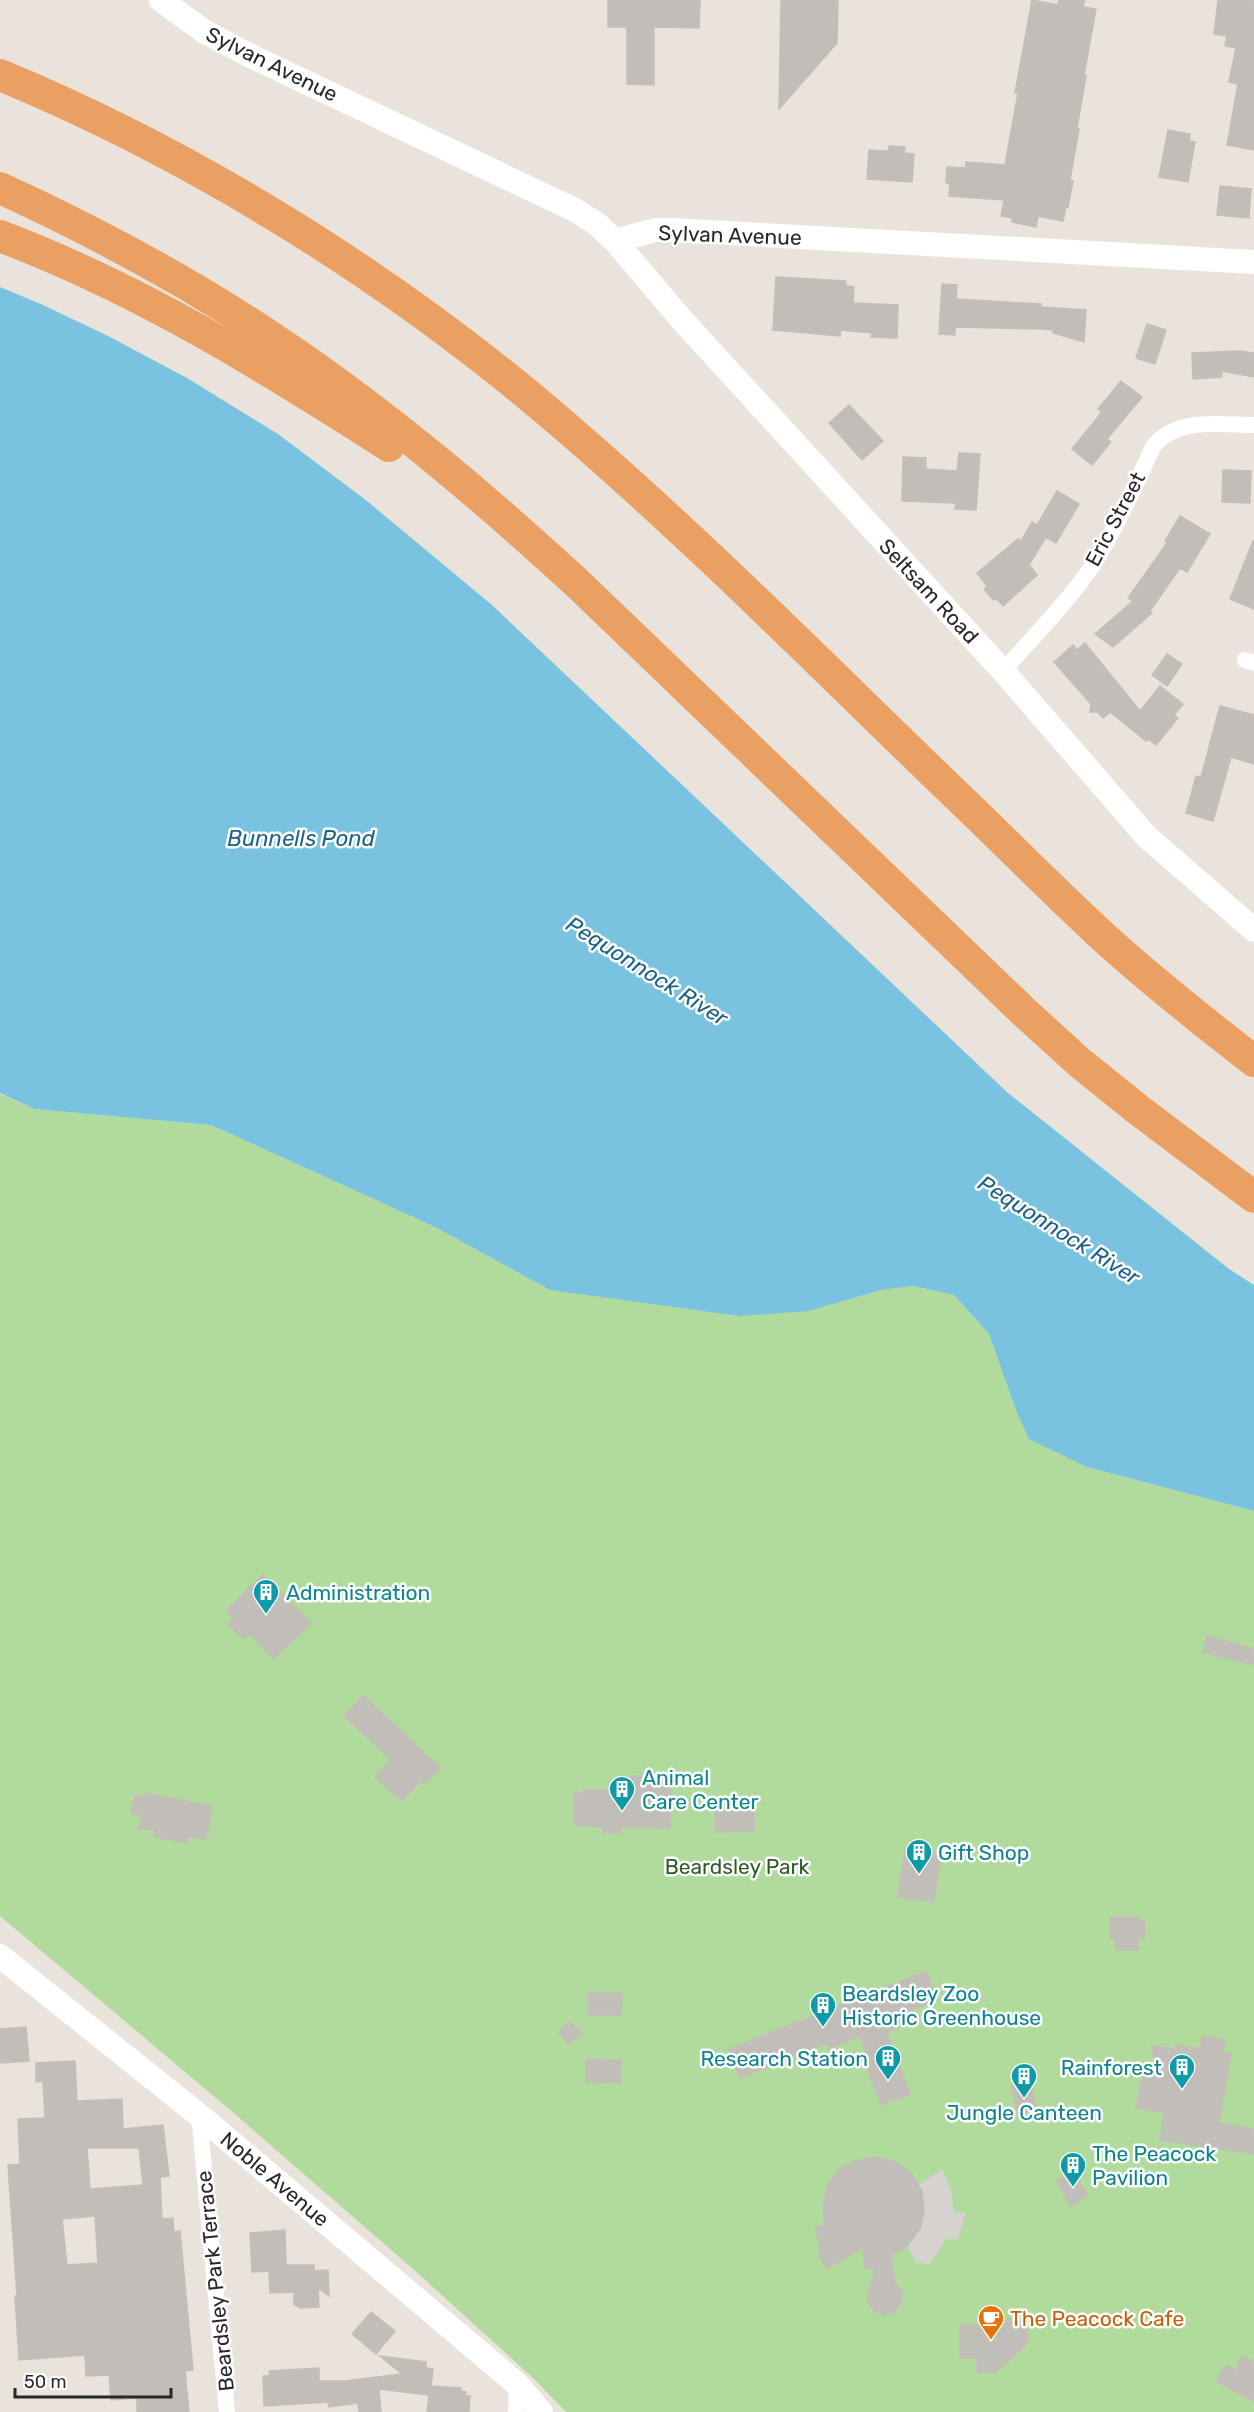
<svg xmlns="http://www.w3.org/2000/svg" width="1254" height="2412" font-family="Rubik,sans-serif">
<rect width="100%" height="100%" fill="#e9e3db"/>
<!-- green -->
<path fill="#b1da9d" d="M0,1094l34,15 177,16 224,102 115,63 259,21 72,-21 32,-4 41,9 35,39 28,79 70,54 167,44v901h-688l-34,-35 -119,-108 -184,-160 -229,-193z"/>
<!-- plaza -->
<path fill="#d6d2cd" d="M943,2169l9,25 1,14 4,4 9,1 -8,26h-11l-19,27 -7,-4 -4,2 -10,-18 13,-17 4,-18 -6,-26z"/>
<!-- water -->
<path fill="#79c3e0" d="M0,287l43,18 65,31 79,42 91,56 89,67 125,104 516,488 221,176 25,16v226l-167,-44 -58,-28 -12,-26 -28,-79 -35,-39 -41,-9 -32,4 -72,21 -69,5 -190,-26 -115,-63 -224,-102 -177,-16 -34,-16z"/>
<!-- building -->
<path fill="#c1bdb8" stroke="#c4bfb5" stroke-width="1.5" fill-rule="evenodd" d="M608,0h92l-1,28 -45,-1v58l-27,-1v-57h-19z
M781,0h57l-1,43 -58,66z
M1032,0l26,5 1,-5h26l-2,7 13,2 -12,66 2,1 -9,52 2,1 -9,51 3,1 -5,26 -2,-1 -3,15 -25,-5 -2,11 -24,-5v-4l-11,-2 3,-16 -55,-4 1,-11 -4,-3 1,-15 19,1v-6l39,3 13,-72h-3z
M1218,0h36v150l-27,-5 11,-61 -9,-2 7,-34 -11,-2 2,-10 -13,-2z
M1168,130l22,4 -1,7 6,1 -7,40 -29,-5z
M889,146l16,1 -1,6 10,1 -2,28 -45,-3 2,-29 20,1z
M1220,186l31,3 -2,29 -32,-3z
M776,277l70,4v5l8,1 -1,16 45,2 -1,33 -26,-1 1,-4 -31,-3 -1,6 -67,-6z
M942,284l15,1 -1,14 85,5v3l45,3 -2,32 -31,-9v-3l-11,-1 -87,-2v8l-16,-1z
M1147,324l19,6 -11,34 -19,-6z
M1238,351l16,2v24l-32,-6v6l-29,2 -1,-26z
M1121,381l21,16 -35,42 4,3 -19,23 -20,-16 30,-37 -4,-3z
M849,405l34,36 -21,19 -33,-37z
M959,453l21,1 -4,56 -21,-1 1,-6 -54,-2 1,-44 23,1v11l31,2z
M1223,470l28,1 -1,32 -28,-1z
M1057,491l22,13 -23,39 -10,-6 -17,28 8,10 -34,31 -6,-7 -4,1 -9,-11 3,-3 -10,-13 41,-34 3,2 11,-19 5,3z
M1180,516l30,18 -23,38 -7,-4 -30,43 2,2 -39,34 -18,-13 38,-33 -5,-3 39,-55 -2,-2z
M1253,541h1v68l-24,-10z
M1085,643l55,68 20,-25 23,18 -9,11 4,3 -22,27 -8,-6 -2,2 -36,-29 -7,6 -5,-6h-8l1,-8 -37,-42 19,-17 4,5z
M1167,654l15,10 -15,22 -15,-11z
M1220,706l34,9v49l-23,-7 -18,64 -27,-8 10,-37 5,1z
M263,1574l48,49 -37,36 -25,-26 -6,6 -16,-15 6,-6 -7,-7z
M1207,1636l47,13v16l-51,-13z
M363,1695l77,73 -16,16 -3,-3 -19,20 -27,-24 16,-17 -47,-44z
M629,1776h42l-1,52 -50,-1v6h-17v-6l-29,-2v-32h10v-3h45z
M145,1793l67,13 -6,34 -18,-4 -1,7 -33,-6 1,-7 -16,-2 2,-13 -10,-2 4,-18 9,1z
M754,1806v25l-39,1v-25z
M905,1848l36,5 -7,49 -36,-5z
M1110,1917h29v4h6l-1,18h-5l-1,11h-22v-11h-6z
M926,1971l11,29 -39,16 4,10 -15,6 23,62 -29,11 -14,-36 4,-1 -11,-32 -31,13 -2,-6 -87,35 -11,-29 86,-34 -2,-6 21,-8 2,6z
M588,1993h34l-1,22h-33z
M570,2022l12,11 -13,11 -11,-11z
M26,2027l3,34 -29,2v-34z
M1202,2036l23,4 -2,13 8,1 -12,69 35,6v25l-94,-14 4,-27 -28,-5 8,-41 11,2 -3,-23 23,3 1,-4 24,4z
M586,2059l35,1v23l-35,-1z
M75,2061l2,40 45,-2 1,30 40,-4 6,51 -9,1 2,42 11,-1 1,14 6,-1 13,139 -8,1 4,41h-52v-14l-26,2 -2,-25 -23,1 -1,-21 -66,5 -4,-64h2l-9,-131 12,-1 -2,-45 27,-1 -2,-37 -7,1v-19zM87,2148h52l4,37 -53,4zM95,2216l3,47 -31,2 -5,-46z
M1030,2081l7,29 -19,4 -7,-28z
M877,2157l19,5 16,12 10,17 2,20 -4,18 -13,17 -16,9 4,28 7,8v9l-7,11 -12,4 -9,-4 -7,-10 8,-33 -10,1 -2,-22 -36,22 -9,-16 3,-2 -6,-23 10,-3 -2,-21 5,-20 11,-15 18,-9z
M1073,2171l15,25 -18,10 -13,-25z
M285,2230l1,35h28v6l14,-1 1,26 -11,-8 1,19 -19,1 -6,-4v-12l-24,1 -1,-22 -17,1 -2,-39z
M371,2312l24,19 -19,23 -24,-20z
M1009,2319h11l7,5 1,19 -33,30h-18v-15h-17v-33l43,-1z
M380,2356l46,6v6l7,1 -2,17 30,2v3l5,1 -1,4h5l-1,16h-42l2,-17 -50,-6 2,23h-22l-1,-9 -29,4 -1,-5 -64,4 -1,-30h7l-1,-5 50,-3v13h26l57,-7z
M1241,2357l13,4v41l-38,-21 10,-16 10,6z"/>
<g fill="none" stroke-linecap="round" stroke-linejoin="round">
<!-- street -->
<path stroke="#fff" stroke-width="16" d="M1245,660l9,3
M1003,671c30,-34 64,-68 90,-106 24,-38 42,-80 61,-120 25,-28 67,-20 100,-20
M199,2115l28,297
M516,2412l1,-28"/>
<!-- secondary -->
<path stroke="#fff" stroke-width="24" d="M161,0l44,32 50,26 320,152 22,14 18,17 67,79 321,351 144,166 107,93
M615,241l40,-11h18l581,32
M0,1956l199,159 318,269 24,28"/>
<!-- highway -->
<path stroke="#eba063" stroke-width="32" d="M0,75c201,83 402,210 566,352 143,123 275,258 411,388 40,39 80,79 122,118 49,45 102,87 155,128
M0,188c94,43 187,93 274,151 108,72 207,156 303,244l446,428 56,51 57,46 118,89
M0,236c140,53 264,130 389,210"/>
</g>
<!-- icons -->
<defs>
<g id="building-pin" transform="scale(1.35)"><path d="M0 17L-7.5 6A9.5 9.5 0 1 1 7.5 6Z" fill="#0f9aa8" stroke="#fff"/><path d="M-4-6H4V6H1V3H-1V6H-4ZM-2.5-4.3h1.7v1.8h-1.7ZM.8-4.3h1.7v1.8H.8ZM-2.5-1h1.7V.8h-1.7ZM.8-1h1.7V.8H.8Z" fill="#fff"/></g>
<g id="cafe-pin" transform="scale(1.35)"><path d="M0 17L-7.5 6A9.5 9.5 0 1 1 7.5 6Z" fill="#e8710a" stroke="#fff"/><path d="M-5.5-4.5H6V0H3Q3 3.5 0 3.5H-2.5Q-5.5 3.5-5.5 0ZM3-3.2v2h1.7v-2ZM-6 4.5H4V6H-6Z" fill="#fff"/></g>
</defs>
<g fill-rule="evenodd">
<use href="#building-pin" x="266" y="1592"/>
<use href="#building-pin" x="622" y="1789"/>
<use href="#building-pin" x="919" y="1852"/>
<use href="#building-pin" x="823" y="2005"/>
<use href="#building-pin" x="888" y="2058"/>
<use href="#building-pin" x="1182" y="2067"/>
<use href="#building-pin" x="1024" y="2076"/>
<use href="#building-pin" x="1073" y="2165"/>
<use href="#cafe-pin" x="991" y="2318"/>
</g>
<g text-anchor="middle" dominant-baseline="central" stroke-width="5" stroke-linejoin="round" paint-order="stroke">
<!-- street labels -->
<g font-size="21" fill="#282828" stroke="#fff">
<text transform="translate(272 64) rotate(26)">Sylvan Avenue</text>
<text transform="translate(730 235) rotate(2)">Sylvan Avenue</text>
<text transform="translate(1115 519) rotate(-62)">Eric Street</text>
<text transform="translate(929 591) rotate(47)">Seltsam Road</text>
<text transform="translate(275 2179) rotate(40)">Noble Avenue</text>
<text transform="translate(215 2281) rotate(-96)">Beardsley Park Terrace</text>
</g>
<!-- culture labels -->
<g font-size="21" fill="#0d838f" stroke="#fff" text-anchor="start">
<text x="286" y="1592">Administration</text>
<text x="642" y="1777">Animal<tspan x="642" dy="24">Care Center</tspan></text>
<text x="938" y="1852">Gift Shop</text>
<text x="842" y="1993">Beardsley Zoo<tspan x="842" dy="24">Historic Greenhouse</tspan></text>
<text x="868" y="2058" text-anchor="end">Research Station</text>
<text x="1162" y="2067" text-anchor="end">Rainforest</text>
<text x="1024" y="2112" text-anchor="middle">Jungle Canteen</text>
<text x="1092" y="2153">The Peacock<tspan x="1092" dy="24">Pavilion</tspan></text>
</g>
<!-- park labels -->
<g font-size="21" fill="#2c5c21" stroke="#fff">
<text x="737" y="1866">Beardsley Park</text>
</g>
<!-- food labels -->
<g font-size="21" fill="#c56008" stroke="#fff" text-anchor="start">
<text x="1010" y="2318">The Peacock Cafe</text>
</g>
<!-- water labels -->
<g font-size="22" font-style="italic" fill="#1c6188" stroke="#fff">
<text x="301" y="838">Bunnells Pond</text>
<text transform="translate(647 971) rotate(32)">Pequonnock River</text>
<text transform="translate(1059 1230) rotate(32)">Pequonnock River</text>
</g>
</g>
<!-- scale -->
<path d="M15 2388v9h156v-9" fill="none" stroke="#282828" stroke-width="3"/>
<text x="24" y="2388" font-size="18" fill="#282828" stroke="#ffffff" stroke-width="4.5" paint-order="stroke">50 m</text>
</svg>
